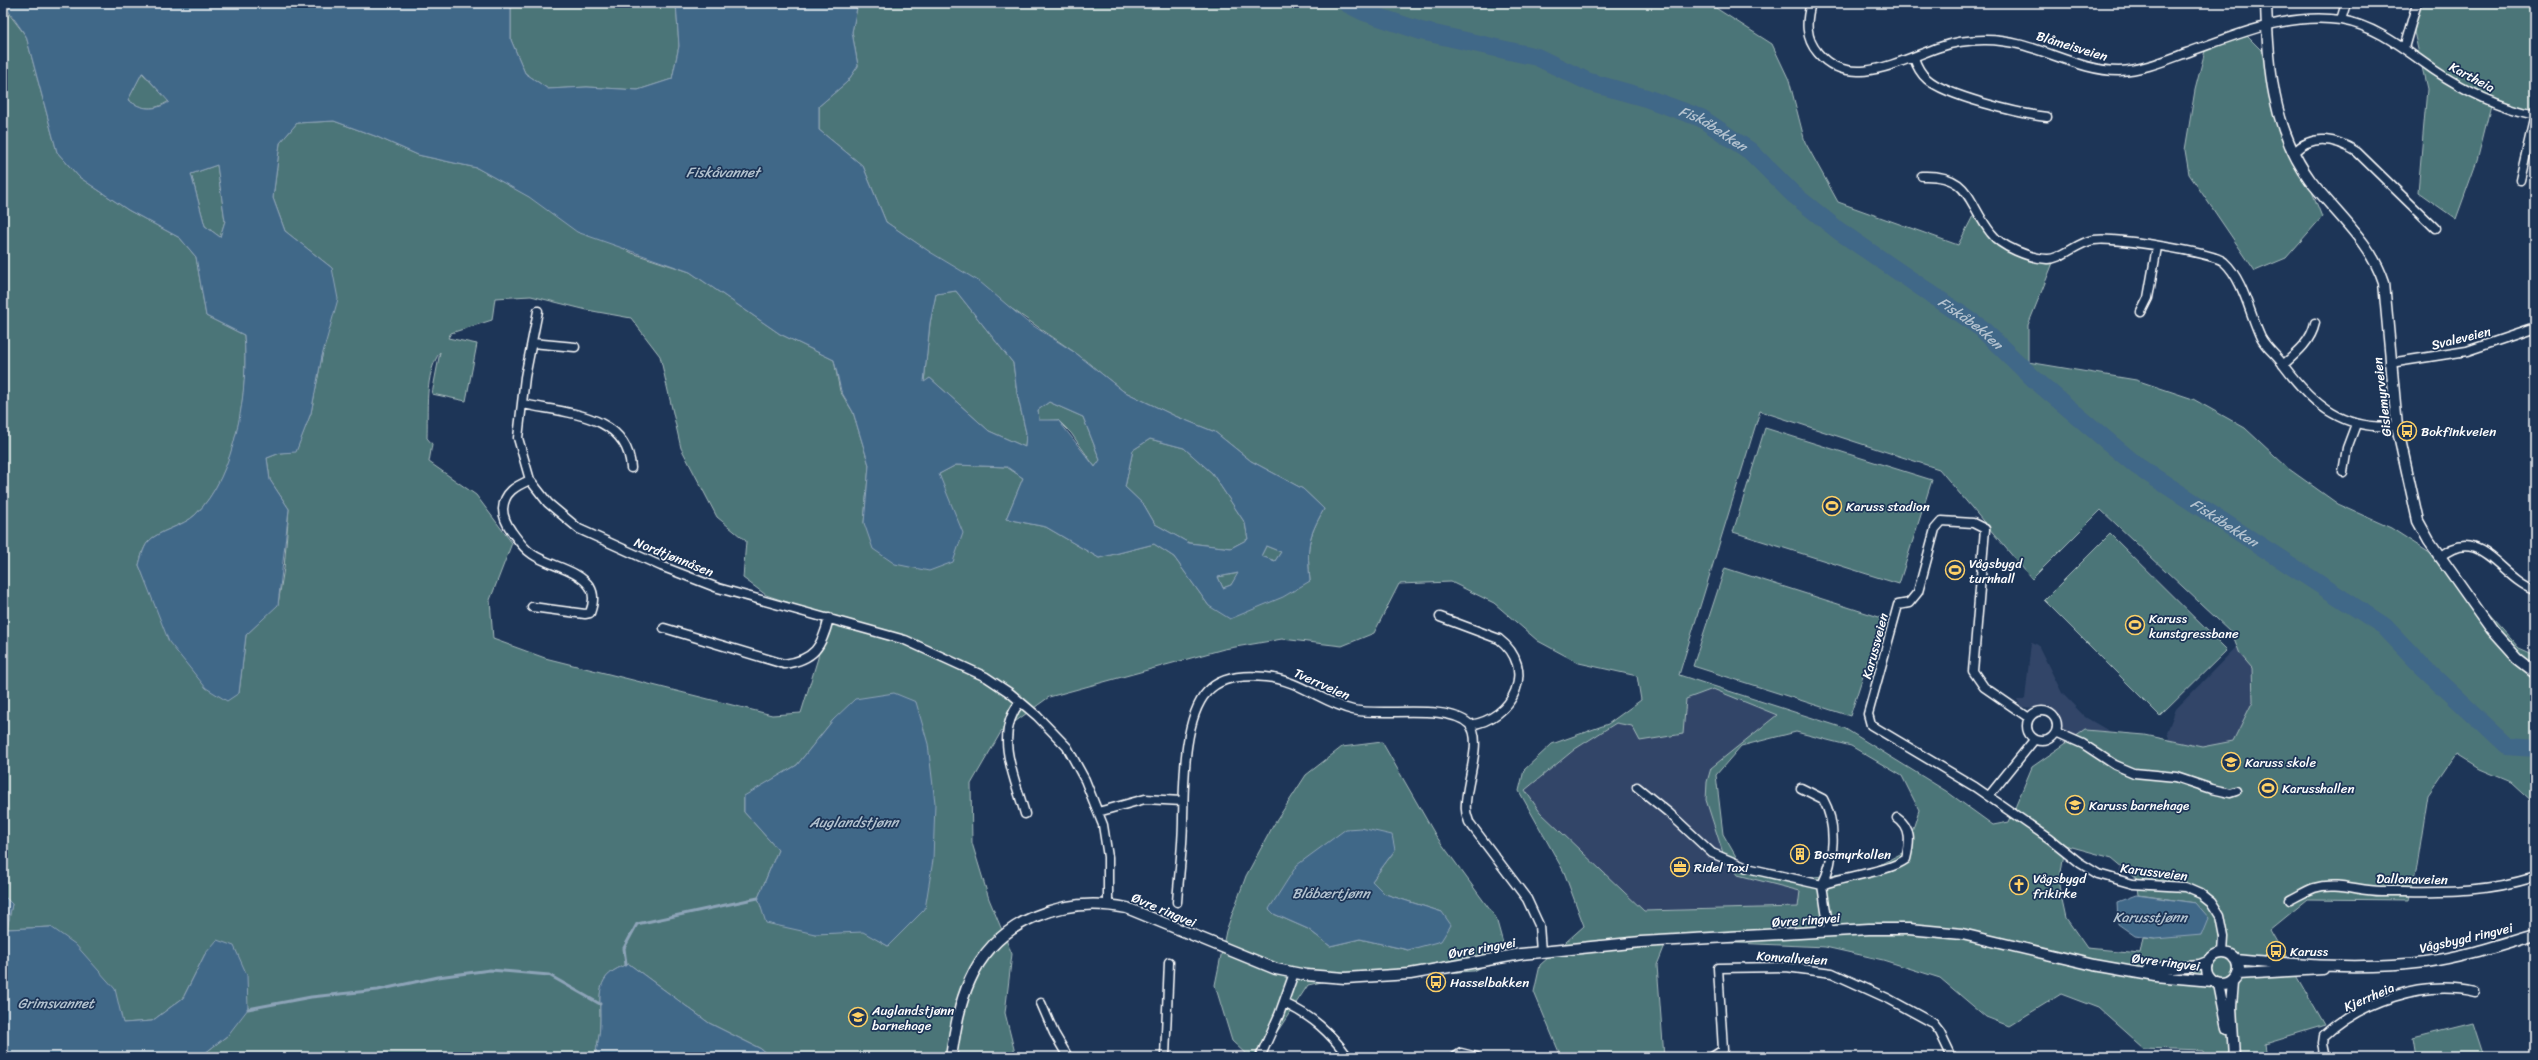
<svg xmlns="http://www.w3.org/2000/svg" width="2538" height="1060" font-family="Sriracha,sans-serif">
<rect width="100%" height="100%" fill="#1d3557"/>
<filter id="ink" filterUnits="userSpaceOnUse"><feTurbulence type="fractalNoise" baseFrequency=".025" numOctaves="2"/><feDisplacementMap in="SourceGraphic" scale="8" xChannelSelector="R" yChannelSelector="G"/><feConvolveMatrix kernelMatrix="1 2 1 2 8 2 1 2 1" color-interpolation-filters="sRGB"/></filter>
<g filter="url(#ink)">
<!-- built -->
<path fill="#314568" d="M2244,639l75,27 -189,206 -6,-3 -5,4 17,-99 -49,-33 -23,-10 -5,-16 -9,-6 -29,-2 -4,-8h8l6,-57 7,3 24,48 23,24 36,21 48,1 -2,-7 9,-23z
M1713,689l64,26 -66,53 1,52 11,33 15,22 63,16 -3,16 -154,4 -104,-99 -15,-22 50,-41 41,-26 16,3 54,-27z"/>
<!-- green -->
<path fill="#4c7478" stroke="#a6babc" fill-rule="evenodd" d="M511,3h165l3,43 -7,33 -34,11 -51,-3 -39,2 -23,-16 -14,-33z
M858,3h850l64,41 17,36 16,62 33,60 120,43 17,-33 45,43 35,3 -27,67v37l108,18 57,19 52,29 44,41 49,35 53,24 48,31 80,89 16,7v149l-24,-22 -31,-13 -24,-15 -28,41 -11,71 -8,34 -101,-1 -38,31 55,96 -60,18 2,13h-62l-2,-7 -60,-2 -45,-40 -37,-14 -52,32 -23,-9 -46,-39 -57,-18 -58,-13 -158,-7 -10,25 7,92h-103l-27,-65 6,-27 44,-39 -20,-54 -45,-81 5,-21 28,-26 56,-20 33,-24 -4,-24 -58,-13 -41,-22 -44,-38 -43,-21 -52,2 -25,49 -32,13 -60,-7 -58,10 -175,48 -48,35 -30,52 1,59 17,56 23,55 -7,59 11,44h-246l-9,-8 -52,-26 -80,-59c-36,11 -28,32 -29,59 0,12 -3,23 -5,34h-395l28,-22 -23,-81 -22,44 -31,23 -29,2 -4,-11 -68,-85 -44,2 5,-25 -9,-9v-889l23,30 31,116 22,25 49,33 52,28 16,19 10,59 38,19c5,54 -7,140 -49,180 -11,11 -38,16 -47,27 -5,6 -7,16 -9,23l9,22 91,106 7,-58 32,-31 6,-36 5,-59 -19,-29 -3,-22 13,-5 16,-2 15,-38 11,-57 10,-88 -47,-37 -12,-33 7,-55 17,-20 37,-2 41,15 43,19 59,13 155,85 58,19 90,62 54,26 6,31 13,21 16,53 -5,58 81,-31 -6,-18 17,-9 51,2 16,11 -17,41 40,8 53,31 55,-14 20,13 35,49 101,-25c-3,-34 -3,-42 14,-72l-21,-20 -52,-28 -36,-29 -40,-16 -52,-25 -46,-37 -191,-132 -23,-56 -44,-36v-24l28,-24 11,-16 -6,-34zM531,296l56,14 44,8 29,38 21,92 36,69 29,24 -3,37 23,17 57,19 -5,44 -17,55 -29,2 -227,-57 -52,-19 -3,-39 22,-57 -36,-48 -47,-33 3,-18 -5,-6c1,-28 -3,-63 13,-86l-8,42 34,7 11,-57 -29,-6 3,-5 41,-13 3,-22zM1760,411l179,58 93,110 69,-69 131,123 8,21 12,14 1,33 -20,40 -31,6 -57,-12 -60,-5 -53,37 -23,55 -16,3 -47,-34 -102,-63 -165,-53zM1713,689l64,26 -66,53 -4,14 -1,18 17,53 15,22 62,16 -2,16 -154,4 -104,-99 -15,-22 50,-41 41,-26 16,3 8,15 43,-7 3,-35zM833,720l55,226 -25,-15 -48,3 -57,-36 20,-48 -34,-38v-15l53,-32zM1796,732l55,14 51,30 17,34 -13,41 -38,20 -63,7 -63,-11 -19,-33 -7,-59 25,-29zM2065,845l47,13 25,21 2,16 57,8 -41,36 -12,-1 -3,15 -53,-5 -21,-30 -7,-32z
M2419,3h116v107l-44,-5 -14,56 -21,58 -38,-27 9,-103 -13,-57z
M2247,36l14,14 17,56 44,111 -36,41 -31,13 -66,-97 -4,-24 10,-60 11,-43z
M142,73l27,28c-15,10 -27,9 -41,-1z
M217,165l8,56 -5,16 -15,-11 -14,-52z
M956,291l57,72 4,30 9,40 -1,14 -36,-16 -59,-53 -6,5 6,-60 6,-29z
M1049,402l34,15 17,43 -5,7 -24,-34 -13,-13 -19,1 -1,-11z
M1765,428l167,52 -33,104 -166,-52z
M1150,439l34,9 28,25 33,50 3,16 -17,9 -42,-5 -34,-19 -11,-19 -19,-18 8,-37z
M2110,534l117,116 -67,66 -116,-116z
M1266,546l15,6 -6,9 -14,-5z
M1725,568l157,50 -32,98 -157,-50z
M1239,573l-8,12 -8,3 -5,-11z
M1382,742l54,94 60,82 10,36 -33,17 -56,4 -59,-1 -50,11 -29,44 -23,28h-7l-17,-16 -17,-56 11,-54 20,-55 27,-50 33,-51 36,-28zM1395,850l-23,31 13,13 57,18 -34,38 -48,-11 -30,7 -22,-17 -34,-15z
M2473,1023l11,34h-68l-3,-19z"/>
<!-- water -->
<path fill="#416788" stroke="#8da4b8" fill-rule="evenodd" d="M3,3h508v37l14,33 23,16 39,-2 51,3 34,-11 7,-33 -3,-43h182l-6,29 6,34 -11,16 -28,24v24l44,36 23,56 44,30 50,30 46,39 51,33 46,37 52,25 40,16 36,29 52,28 21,20c-17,30 -17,38 -14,72l-27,16 -53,22 -21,-13 -35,-49 -20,-13 -55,14 -53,-31 -40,-8 17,-41 -16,-11 -51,-2 -17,9 24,59 -10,29 -24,9 -34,-7 -22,-15 -9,-26 5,-58 -16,-53 -12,-21 -7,-31 -54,-26 -90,-62 -113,-40 -48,-35 -52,-29 -59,-13 -43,-19 -41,-15 -37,2 -17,20 -7,55 12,33 47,37 6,31 -16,57 -11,57 -15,39 -16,1 -13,5 3,22 19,29 -11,96 -32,30 -7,58 -12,8 -21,-13 -37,-46 -30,-77c2,-7 4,-17 9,-23 9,-11 36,-16 47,-27 41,-39 54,-126 49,-180l-38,-19 -10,-59 -16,-19 -52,-28 -49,-33 -22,-25 -31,-116zM142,73h1l26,29c-15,9 -27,8 -41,-2zM217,165l8,56 -5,16 -15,-11 -14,-52zM956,291l57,72 4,30 9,40 -1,14 -36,-16 -59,-53 -6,4 6,-59 6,-29zM1049,402l34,15 17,43 -5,7 -37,-47h-19l-1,-10zM1150,439l34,9 28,25 33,50 3,16 -17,9 -42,-5 -34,-19 -11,-19 -19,-18 8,-37zM1266,546l15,6 -6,9 -14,-5zM1238,573l-7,12 -8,3 -5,-11z
M894,693l22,9 12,42 7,59 -2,57 -8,49 -37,37 -25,-14 -48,2 -49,-11 -8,-25 20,-48 -34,-38v-16l53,-31 36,-45 22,-21z
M1361,828l31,7 3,15 -23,31 13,13 57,18 9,13 -10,16 -33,9 -48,-11 -30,7 -22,-17 -34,-15 -5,-5 28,-44 49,-36z
M3,895l9,9 -5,25 44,-2 24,17 40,45 8,34 29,-2 31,-23 22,-44 12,-14 17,6 13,29 1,34 -20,26 -28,22h-197z
M2136,895l60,8 13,15 -7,17 -47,4 -20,-3 -17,-12 -1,-22z
M629,964l80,59 52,26 9,8h-175c2,-11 5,-22 5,-34 1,-28 -7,-48 29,-59z"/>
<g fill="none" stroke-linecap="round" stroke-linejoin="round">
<!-- stream -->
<path stroke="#8da4b8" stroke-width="3" d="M626,965l-2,-17 13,-24 121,-26
M248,1009l63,-12 67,-7 60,-13 52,-7 59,5 51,29"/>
<!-- river -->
<path stroke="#416788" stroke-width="18" id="s1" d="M1346,3l18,9 57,19 116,26 52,25 57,16 55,20 49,33 43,43 46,37 142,97 53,51 103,87 247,160 38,40 85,80 28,2"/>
<!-- minor casing -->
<g stroke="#fff" stroke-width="11">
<path id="minor" d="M1811,3c-5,18 -6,35 7,50 32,38 85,6 122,-6 14,-5 29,-7 44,-7 49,-1 90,31 135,31 24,-1 45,-10 67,-18 50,-18 101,-41 155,-33 36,6 64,30 93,50 31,21 65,37 101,45
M2341,20l5,-17
M2404,48l13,-45
M1914,58c3,9 6,15 13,21 19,17 94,35 120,38
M2294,152c19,-19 43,-13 63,0l78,76
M1922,176c48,-2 45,26 69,57 10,14 39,25 56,26 14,1 30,-17 47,-19 18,-3 118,12 130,22 19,17 26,53 37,76 6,11 16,17 23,28 30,40 60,65 113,60
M2520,180l15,-65
M538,311l-13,66 -7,61 12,42 18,23 31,26 82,37 57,22 187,52 81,37 24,16 27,23 30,31 18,33 18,45 5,32v47
M2141,312l7,-14 9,-51
M532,343l43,4
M2390,363l77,-12 68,-23
M2283,365c15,-13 28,-24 32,-42
M523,404c40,9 105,9 108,64
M2343,472l4,-24 9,-24
M530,480c-14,6 -26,12 -27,29 0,9 4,16 9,23 6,8 11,16 20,22 17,12 46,15 58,33 5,8 3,18 0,26l-5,1 -53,-7
M2440,557c40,-34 60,21 95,33
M1440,617l59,22c39,30 14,80 -29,86
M664,628l120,36c30,-4 38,-17 45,-46
M1020,702c-27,34 -5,75 5,112
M2027 726a15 15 0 1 1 30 0a15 15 0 1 1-30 0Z
M2029,718l-45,-31 -11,-16 12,-142 -12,-6 -31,-2 -7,8 -17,63 -9,11 -11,2 -30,109 3,11 104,62 75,52 30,24 18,11 35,10 52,3 16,7 10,8 9,14 4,21 -1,16
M2056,732l27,12 32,21 19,8 42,4 36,12 18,4 6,-2
M1637,787l32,26 43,40 35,15 75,17 7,46
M1801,788l22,11c14,25 12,61 -1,86
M1989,796l45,-56
M1098,812l47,-13 37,2
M1822,885c24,-10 65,-12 84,-26 4,-16 6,-31 -9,-41
M2290,900c8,-4 16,-9 24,-12 22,-7 45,3 67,3 58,0 98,3 154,-14
M1177,902c2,-28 6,-56 6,-84 1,-33 0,-100 24,-126 14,-16 40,-17 59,-15 33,3 57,26 87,33 29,7 94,-7 116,14 16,15 -6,66 -3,86 0,4 2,8 3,12l58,77 12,26 2,27
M1041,1003l13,30 14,24
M1284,1003c28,13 46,29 64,54
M1165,1057l4,-95
M1260,1057l19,-42 15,-42
M1455,1057l6,-4 16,4
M1712,1057l11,-7 -5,-82 68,-1 46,6 57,26 44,24 7,9 12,25
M2326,1057l-3,-14 1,-7c37,-34 100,-56 150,-44"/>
</g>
<!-- tertiary casing -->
<g stroke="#fff" stroke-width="13">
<path id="tertiary" d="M2266,3c2,62 6,125 44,177 25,33 61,62 74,103l13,143 21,95 11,20 63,89 26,29 17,13
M2207 969a16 16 0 1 1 32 0a16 16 0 1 1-32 0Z
M2235,959c63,6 128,11 191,3 37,-5 73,-17 109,-28
M2147,969l53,-4 10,-4
M2238,974l85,-5
M2233,982l-2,24 3,51
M2218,984l9,45
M951,1057c4,-26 8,-53 19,-77 27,-61 95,-85 157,-72l149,61 30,6 39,3 65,-4 111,-20 120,-12 228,-13h40l53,5 132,31 62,11 56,5"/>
</g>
<!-- minor -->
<use href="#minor" stroke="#1d3557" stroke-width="8"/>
<!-- tertiary -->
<use href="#tertiary" stroke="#1d3557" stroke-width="10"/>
</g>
</g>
<!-- icons -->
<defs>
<g id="bus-ring" transform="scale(1)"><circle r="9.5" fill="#1d3557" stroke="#ffd166" stroke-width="1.5"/><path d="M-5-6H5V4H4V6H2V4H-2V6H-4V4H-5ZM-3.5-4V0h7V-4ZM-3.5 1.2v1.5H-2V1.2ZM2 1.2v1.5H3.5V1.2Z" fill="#ffd166"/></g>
<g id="stadium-ring" transform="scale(1)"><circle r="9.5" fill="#1d3557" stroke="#ffd166" stroke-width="1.5"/><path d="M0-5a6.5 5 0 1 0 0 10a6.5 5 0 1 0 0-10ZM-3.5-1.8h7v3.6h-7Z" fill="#ffd166"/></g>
<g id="school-ring" transform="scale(1)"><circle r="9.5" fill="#1d3557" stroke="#ffd166" stroke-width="1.5"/><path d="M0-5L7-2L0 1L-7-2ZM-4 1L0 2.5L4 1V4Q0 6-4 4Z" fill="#ffd166"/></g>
<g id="building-ring" transform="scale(1)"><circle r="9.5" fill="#1d3557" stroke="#ffd166" stroke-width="1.5"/><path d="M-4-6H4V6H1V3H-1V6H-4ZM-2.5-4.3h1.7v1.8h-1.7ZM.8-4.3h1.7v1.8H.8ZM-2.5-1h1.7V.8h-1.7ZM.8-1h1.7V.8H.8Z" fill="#ffd166"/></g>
<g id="office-ring" transform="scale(1)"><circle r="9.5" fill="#1d3557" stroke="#ffd166" stroke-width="1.5"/><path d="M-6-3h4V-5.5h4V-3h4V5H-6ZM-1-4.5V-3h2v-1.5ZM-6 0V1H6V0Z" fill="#ffd166"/></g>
<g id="church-ring" transform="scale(1)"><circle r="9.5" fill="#1d3557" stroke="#ffd166" stroke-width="1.5"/><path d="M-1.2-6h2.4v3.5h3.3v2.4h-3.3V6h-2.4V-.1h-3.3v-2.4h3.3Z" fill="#ffd166"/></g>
</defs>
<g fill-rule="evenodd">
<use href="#bus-ring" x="2407" y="431"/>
<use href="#stadium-ring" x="1832" y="506"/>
<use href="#stadium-ring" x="1955" y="570"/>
<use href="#stadium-ring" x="2135" y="625"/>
<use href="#school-ring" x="2231" y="762"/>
<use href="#stadium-ring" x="2268" y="788"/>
<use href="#school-ring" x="2075" y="805"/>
<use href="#building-ring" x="1800" y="854"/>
<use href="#office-ring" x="1680" y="867"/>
<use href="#church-ring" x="2019" y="885"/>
<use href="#bus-ring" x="2276" y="951"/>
<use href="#bus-ring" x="1436" y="982"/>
<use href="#school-ring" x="858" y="1017"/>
</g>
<g text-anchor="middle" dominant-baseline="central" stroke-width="3.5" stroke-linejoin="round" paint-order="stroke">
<!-- street labels -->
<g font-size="13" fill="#fff" stroke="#1d3557">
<text transform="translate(2072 46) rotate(17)">Blåmeisveien</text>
<text transform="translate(2472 77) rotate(28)">Kartheia</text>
<text transform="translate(2461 338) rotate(-14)">Svaleveien</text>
<text transform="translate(2382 397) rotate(-97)">Gislemyrveien</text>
<text transform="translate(674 557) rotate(22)">Nordtjønnåsen</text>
<text transform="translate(1875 646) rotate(-75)">Karussveien</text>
<text transform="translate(1322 684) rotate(24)">Tverrveien</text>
<text transform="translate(2154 872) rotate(7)">Karussveien</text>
<text transform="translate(2412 879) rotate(1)">Dallonaveien</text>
<text transform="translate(1164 910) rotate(23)">Øvre ringvei</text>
<text transform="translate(1806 920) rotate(-4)">Øvre ringvei</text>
<text transform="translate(2466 938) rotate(-13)">Vågsbygd ringvei</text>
<text transform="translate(1482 948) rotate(-10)">Øvre ringvei</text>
<text transform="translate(1792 958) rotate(4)">Konvallveien</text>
<text transform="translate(2166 962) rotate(7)">Øvre ringvei</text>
<text transform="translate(2369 997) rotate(-23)">Kjerrheia</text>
</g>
<!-- poi labels -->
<g font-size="13" fill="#fff" stroke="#1d3557" text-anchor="start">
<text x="2421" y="431">Bokfinkveien</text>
<text x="1846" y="506">Karuss stadion</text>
<text x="1969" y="563">Vågsbygd<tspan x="1969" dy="15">turnhall</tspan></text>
<text x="2149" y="618">Karuss<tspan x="2149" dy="15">kunstgressbane</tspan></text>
<text x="2245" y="762">Karuss skole</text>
<text x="2282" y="788">Karusshallen</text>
<text x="2089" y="805">Karuss barnehage</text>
<text x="1814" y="854">Bosmyrkollen</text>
<text x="1694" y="867">Ridel Taxi</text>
<text x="2033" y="878">Vågsbygd<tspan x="2033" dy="15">frikirke</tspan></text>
<text x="2290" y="951">Karuss</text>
<text x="1450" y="982">Hasselbakken</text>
<text x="872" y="1010">Auglandstjønn<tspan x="872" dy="15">barnehage</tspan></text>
</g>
<!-- water labels -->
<g font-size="14" font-style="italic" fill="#b3c2cf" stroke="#1d3557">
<text stroke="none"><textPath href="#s1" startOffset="390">Fiskåbekken</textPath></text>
<text x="723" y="172">Fiskåvannet</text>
<text stroke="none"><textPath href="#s1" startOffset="714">Fiskåbekken</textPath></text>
<text stroke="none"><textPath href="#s1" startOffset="1038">Fiskåbekken</textPath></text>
<text x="854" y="822">Auglandstjønn</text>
<text x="1331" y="893">Blåbærtjønn</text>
<text x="2150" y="917">Karusstjønn</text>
<text x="56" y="1003">Grimsvannet</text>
</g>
</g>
<!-- margin -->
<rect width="2538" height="1060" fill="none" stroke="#1d3557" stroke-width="16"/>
<rect x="8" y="8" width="2522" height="1044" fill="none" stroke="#fff" stroke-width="1.5" filter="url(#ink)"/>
</svg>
